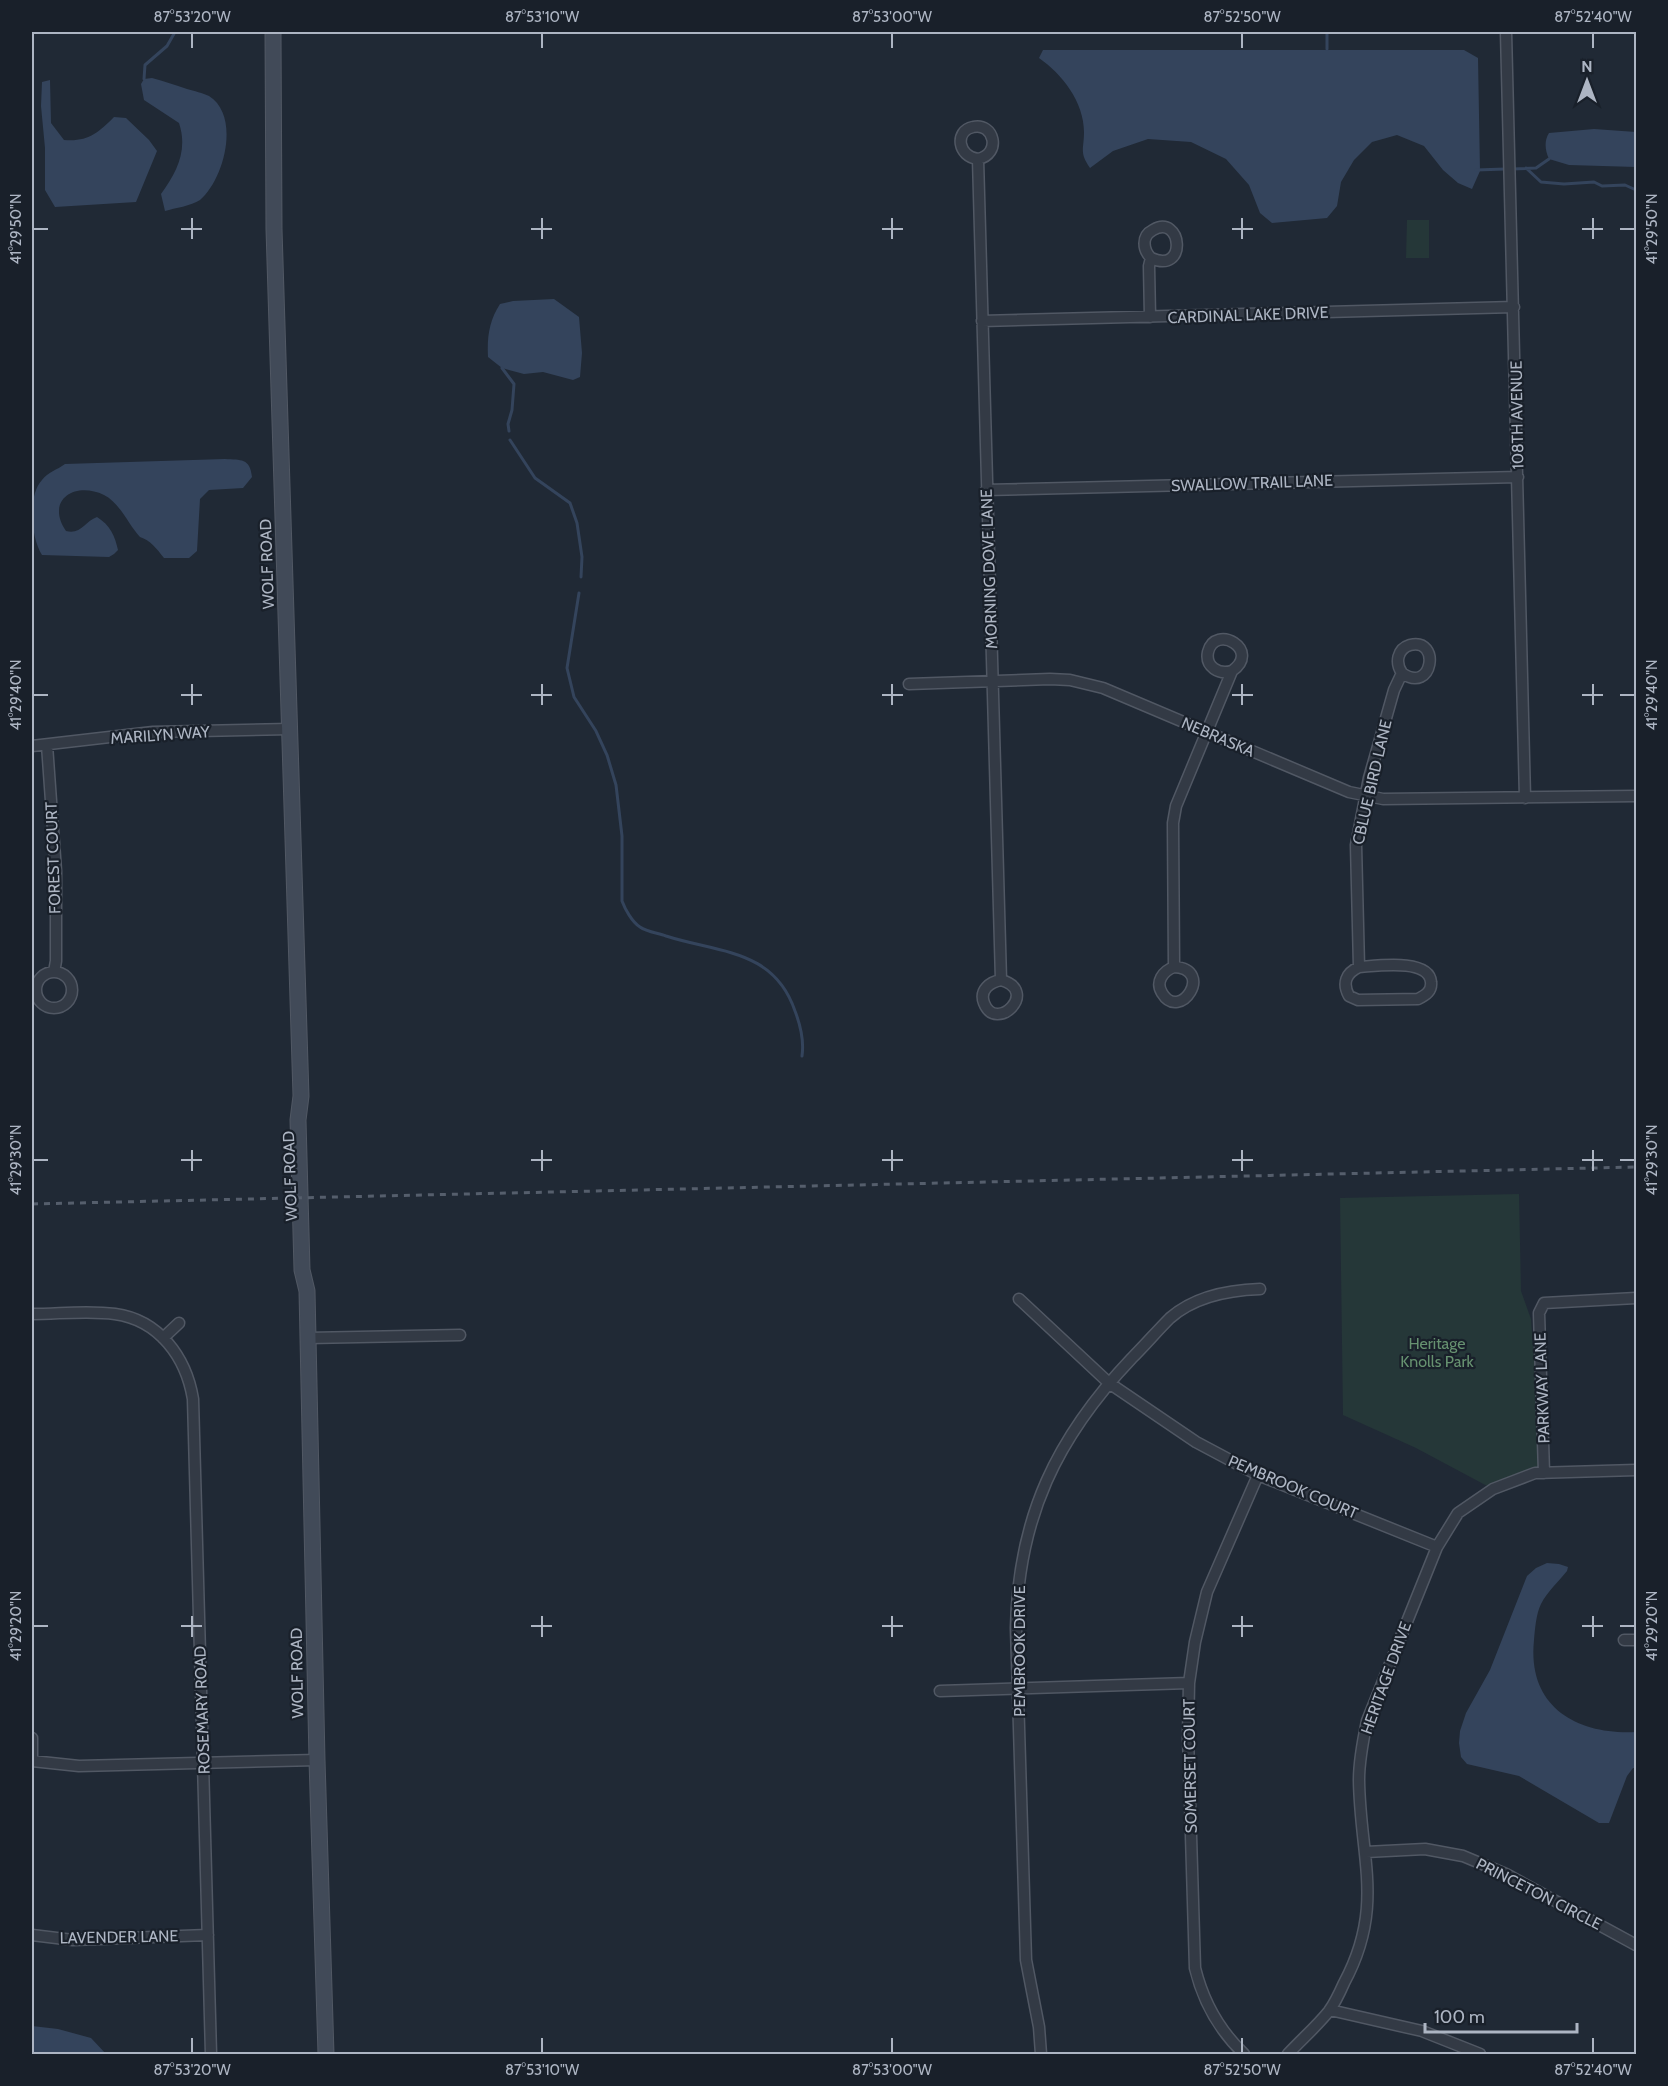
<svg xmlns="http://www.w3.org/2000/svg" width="1668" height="2086" font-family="Cabin,sans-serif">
<rect width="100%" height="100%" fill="#202935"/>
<!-- green -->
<path fill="#253738" d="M1407,220h22v38h-23z
M1519,1194l2,97 10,28 11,152 -53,16 -73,-39 -73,-33 -3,-217z"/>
<!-- water -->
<path fill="#34445c" d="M1043,50h421l14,8 2,113 -8,18 -14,-6 -15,-13 -19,-24 -27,-11 -25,7 -18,18 -13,22 -4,24 -10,12 -55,5 -12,-10 -11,-28 -23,-26 -35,-17 -43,-3 -35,12 -23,17c-11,-16 -6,-18 -6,-36 0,-30 -22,-58 -45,-74z
M152,78c12,3 23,7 35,11 7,2 16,4 22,7 32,20 15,84 -9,104 -9,6 -25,8 -35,11l-4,-17c16,-22 27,-44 18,-71l-35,-23 -3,-16 3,-5z
M50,80l1,43 13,17c24,2 34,-7 50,-23l12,1 23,22 8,11 -21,51 -81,5 -10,-17v-42l-4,-42 1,-24z
M1594,129l42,3v35l-67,-2 -20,-6c-4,-9 -5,-18 0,-26z
M554,299l25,18 3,36 -2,24 -7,3 -30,-8 -19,2 -22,-6 -14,-11c-1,-20 1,-36 12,-53l13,-3z
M225,459c16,1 25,-1 27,18l-9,11 -34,2 -9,9 -3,52 -8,7h-25c-7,-9 -14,-18 -24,-21 -12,-13 -20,-34 -36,-42 -29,-14 -59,5 -38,36 15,4 19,-10 31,-14 13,8 18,19 21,33l-4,4 -5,3 -67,-2c-11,-17 -15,-59 0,-75 6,-8 15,-10 23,-16z
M1547,1563l12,1 9,3 -1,4c-8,10 -20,21 -26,33 -5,10 -6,25 -7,36 -7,67 43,95 102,92v36h-3l-6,8 -18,47h-10l-80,-47 -52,-12 -6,-7 -2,-14 1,-12 6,-18 24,-43 37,-94 9,-8z
M32,2026l26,3 33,9 15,16h-74z"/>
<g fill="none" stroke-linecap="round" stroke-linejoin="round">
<!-- stream -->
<path stroke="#34445c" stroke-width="3" d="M1327,49v-17
M144,79l1,-14 22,-19 8,-14
M1526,168l15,14 23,2 30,-2 8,4 23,-1 11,5
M1512,169l24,-1 13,-9
M1476,170l29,-1
M502,368l12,16 -2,26 -4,14 1,7
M510,440l25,38 35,25 7,20 5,34 -1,20
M579,593l-12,75 7,29 22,34 11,24 9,30 6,51v65c3,8 10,21 18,26 7,5 18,6 26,9 53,17 108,13 129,75 5,13 9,31 7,45"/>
<!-- minor casing -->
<g stroke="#515864" stroke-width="13">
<path id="minor" d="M1506,32l19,766
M978,159c24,-5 16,-37 -5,-32 -19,4 -15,30 5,32l23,821c-11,2 -22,10 -17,23 12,31 56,-12 17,-23
M1150,317l-1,-51 2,-8c-8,-8 -10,-22 2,-28 29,-17 35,45 -2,28
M982,321l532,-14
M986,490l532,-13
M909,684l141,-5 20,1 33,8 246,104 34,7 253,-3
M47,745l9,126v90l-2,11
M32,746l121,-14 137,-3
M1174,967c41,2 6,56 -12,26 -7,-11 1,-22 12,-26l-1,-144 3,-17 56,-135c30,-21 -17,-48 -24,-19 -3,15 11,23 24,19
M1359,967c17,-1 70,-9 72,15 1,9 -5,13 -13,17l-60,1 -9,-4c-7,-13 -3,-23 10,-29l-3,-122 13,-67 25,-88 8,-17c-7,-10 -5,-24 8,-28 31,-8 23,50 -8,28
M36 990a18 18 0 1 1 36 0a18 18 0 1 1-36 0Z
M1019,1299l90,84 87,59 62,33 179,72
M32,1314c27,0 56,-4 83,0 44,6 71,43 78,85l18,655
M163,1338l16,-15
M308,1338l152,-3
M1544,1473l-5,-160 5,-10 92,-5
M1624,1640h12
M940,1691l249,-8
M32,1738v23
M32,1761l47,5 238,-6
M1366,1852l59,-3 38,7 43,18 130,71
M32,1935l41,5 135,-5
M1330,2010l92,21 58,23
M1041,2054l-2,-27 -13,-67 -10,-332c2,-111 41,-191 116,-270 13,-13 25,-27 38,-40 24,-21 59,-28 90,-29
M1244,2054c-25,-24 -41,-53 -49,-86l-7,-232 1,-53 6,-41 12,-50 51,-117
M1288,2054c13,-14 29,-28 41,-43 6,-8 11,-19 15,-28 41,-76 16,-125 15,-203 0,-20 4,-40 8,-59l70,-174 21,-34 35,-24 42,-16 101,-3"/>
</g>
<!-- secondary casing -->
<g stroke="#515864" stroke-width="17">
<path id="secondary" d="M273,32l1,197 27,867 -3,24 4,150 5,21 10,469 9,294"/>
</g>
<!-- minor -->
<use href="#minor" stroke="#333a45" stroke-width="10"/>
<!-- secondary -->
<use href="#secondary" stroke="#414a58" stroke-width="15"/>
<!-- rail -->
<path stroke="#555e6c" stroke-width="3" stroke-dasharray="6 6" stroke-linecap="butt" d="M32,1204l1604,-37"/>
</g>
<!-- ticks -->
<path fill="none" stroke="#adb5c3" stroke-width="2" d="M192,33v15M542,33v15M892,33v15M1242,33v15M1593,33v15M192,218v21M542,218v21M892,218v21M1242,218v21M1593,218v21M33,229h15M181,229h21M531,229h21M882,229h21M1232,229h21M1582,229h21M1620,229h15M192,684v21M542,684v21M892,684v21M1242,684v21M1593,684v21M33,695h15M181,695h21M531,695h21M882,695h21M1232,695h21M1582,695h21M1620,695h15M192,1150v21M542,1150v21M892,1150v21M1242,1150v21M1593,1150v21M33,1160h15M181,1160h21M531,1160h21M882,1160h21M1232,1160h21M1582,1160h21M1620,1160h15M192,1616v21M542,1616v21M892,1616v21M1242,1616v21M1593,1616v21M33,1626h15M181,1626h21M531,1626h21M882,1626h21M1232,1626h21M1582,1626h21M1620,1626h15M192,2038v15M542,2038v15M892,2038v15M1242,2038v15M1593,2038v15"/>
<g text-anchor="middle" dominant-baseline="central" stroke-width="4.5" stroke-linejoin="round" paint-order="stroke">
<!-- street labels -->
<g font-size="16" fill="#adb5c3" stroke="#19202a">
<text transform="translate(1248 315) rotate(-2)">CARDINAL LAKE DRIVE</text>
<text transform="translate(1517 415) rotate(-91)">108TH AVENUE</text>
<text transform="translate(1252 483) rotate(-2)">SWALLOW TRAIL LANE</text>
<text transform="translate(267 564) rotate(-92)">WOLF ROAD</text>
<text transform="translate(989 569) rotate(-92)">MORNING DOVE LANE</text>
<text transform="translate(160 735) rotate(-4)">MARILYN WAY</text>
<text transform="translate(1218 737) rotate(23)">NEBRASKA</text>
<text transform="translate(1372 782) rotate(-77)">CBLUE BIRD LANE</text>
<text transform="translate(53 858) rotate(-92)">FOREST COURT</text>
<text transform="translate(290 1176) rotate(-92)">WOLF ROAD</text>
<text transform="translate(1542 1388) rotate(-92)">PARKWAY LANE</text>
<text transform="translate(1293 1487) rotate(23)">PEMBROOK COURT</text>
<text transform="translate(1019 1651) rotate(-90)">PEMBROOK DRIVE</text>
<text transform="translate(297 1673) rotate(-91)">WOLF ROAD</text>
<text transform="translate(1386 1678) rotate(-70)">HERITAGE DRIVE</text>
<text transform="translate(202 1710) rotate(-92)">ROSEMARY ROAD</text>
<text transform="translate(1190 1766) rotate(-91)">SOMERSET COURT</text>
<text transform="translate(1539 1894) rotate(27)">PRINCETON CIRCLE</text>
<text transform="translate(119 1937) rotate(-1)">LAVENDER LANE</text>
</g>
<!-- park labels -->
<g font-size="16" fill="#669170" stroke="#19202a">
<text x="1437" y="1343">Heritage<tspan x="1437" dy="18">Knolls Park</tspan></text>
</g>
</g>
<!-- border -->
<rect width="1668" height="2086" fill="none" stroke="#19202a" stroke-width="66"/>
<!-- north arrow -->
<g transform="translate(1587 81)" stroke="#19202a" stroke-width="4.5" paint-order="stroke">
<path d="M0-4.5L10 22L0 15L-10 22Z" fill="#adb5c3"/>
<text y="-9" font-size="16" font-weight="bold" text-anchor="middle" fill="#adb5c3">N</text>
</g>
<!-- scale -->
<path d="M1425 2023v9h152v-9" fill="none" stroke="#adb5c3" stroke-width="3"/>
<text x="1434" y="2023" font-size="18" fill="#adb5c3" stroke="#19202a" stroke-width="4.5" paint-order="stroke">100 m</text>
<rect x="33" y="33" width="1602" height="2020" fill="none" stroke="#adb5c3" stroke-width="2"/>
<g font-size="15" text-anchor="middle" fill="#adb5c3">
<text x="192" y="22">87°53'20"W</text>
<text x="542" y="22">87°53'10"W</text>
<text x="892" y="22">87°53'00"W</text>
<text x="1242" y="22">87°52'50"W</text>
<text x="1593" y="22">87°52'40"W</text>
<text transform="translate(16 229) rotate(-90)" y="5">41°29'50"N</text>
<text transform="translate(1652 229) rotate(-90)" y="5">41°29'50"N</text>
<text transform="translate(16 695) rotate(-90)" y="5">41°29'40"N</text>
<text transform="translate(1652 695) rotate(-90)" y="5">41°29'40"N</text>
<text transform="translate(16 1160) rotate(-90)" y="5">41°29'30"N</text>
<text transform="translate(1652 1160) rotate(-90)" y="5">41°29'30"N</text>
<text transform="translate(16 1626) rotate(-90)" y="5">41°29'20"N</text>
<text transform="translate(1652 1626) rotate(-90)" y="5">41°29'20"N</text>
<text x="192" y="2075">87°53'20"W</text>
<text x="542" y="2075">87°53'10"W</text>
<text x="892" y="2075">87°53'00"W</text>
<text x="1242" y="2075">87°52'50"W</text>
<text x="1593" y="2075">87°52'40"W</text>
</g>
</svg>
